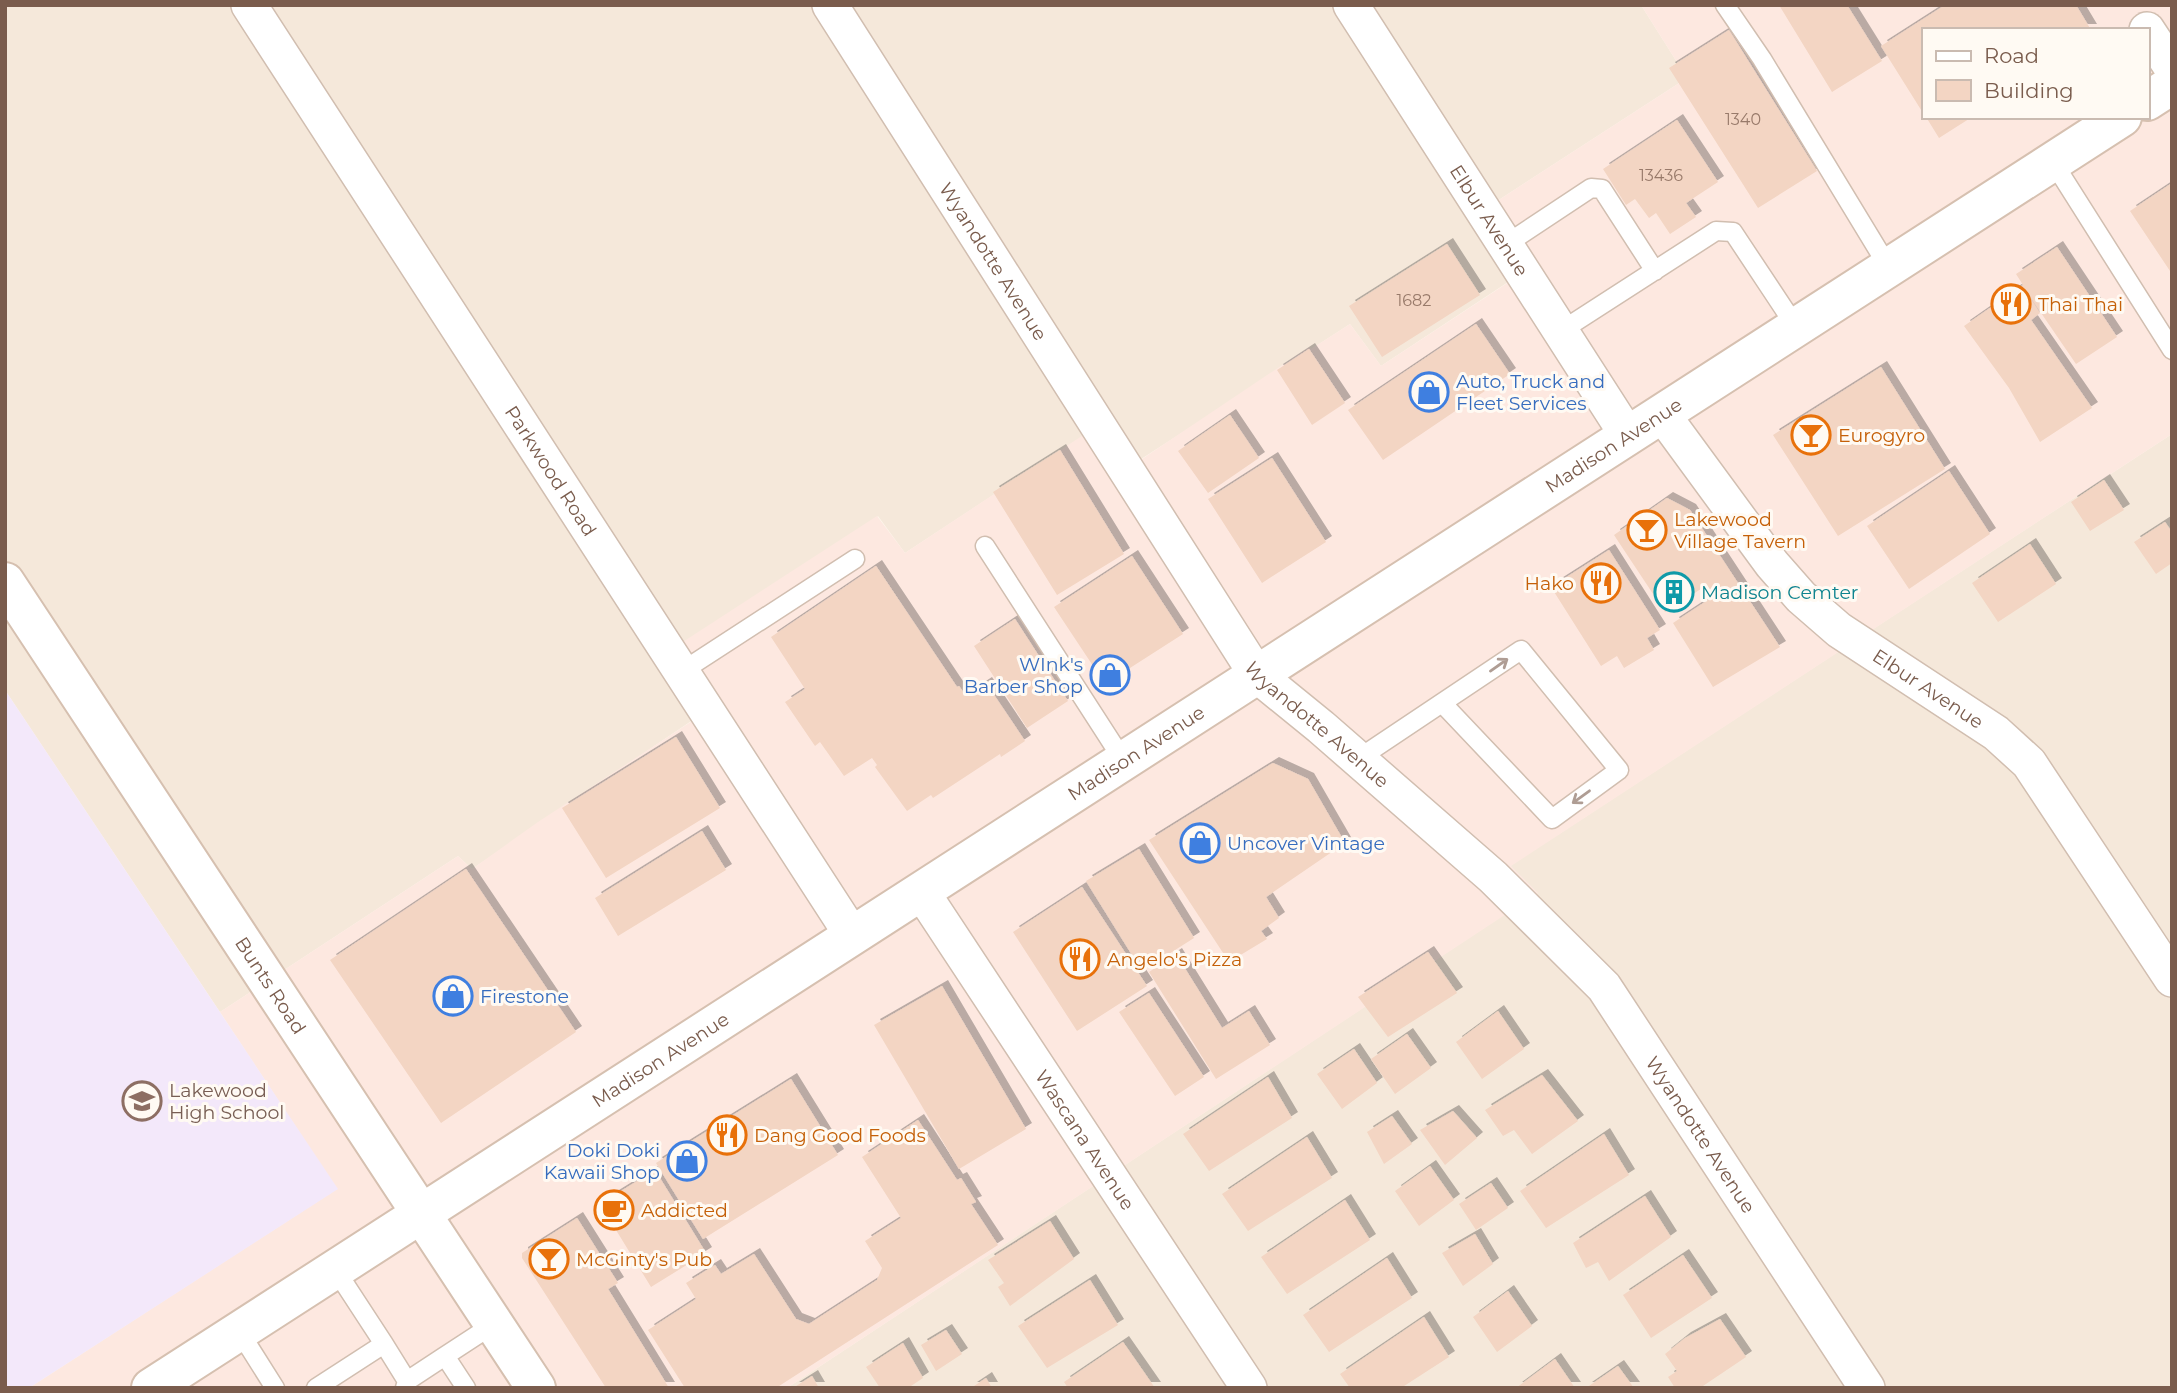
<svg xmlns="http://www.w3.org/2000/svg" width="2177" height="1393" font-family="Montserrat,sans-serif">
<defs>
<filter id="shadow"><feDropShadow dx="6" dy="-6" stdDeviation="0" flood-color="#0004"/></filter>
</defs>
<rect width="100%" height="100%" fill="#fdf6ec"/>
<!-- residential -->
<path fill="#f5e8da" d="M5,5h1636l46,73 -196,127 40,62 -150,99 -31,-42 -215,139 -29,-42 -201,132 -27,-37 -163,189 -243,164 -14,-13 -238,156 -215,-322z
M2172,434v954h-1385l750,-495 -27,-27z"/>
<!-- commercial -->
<path fill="#fde8e0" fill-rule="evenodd" d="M1641,5h531v429l-661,432 27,27 -751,495h-758l308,-199 -117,-177 238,-156 14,13 66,-47 177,-116 -40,-59 202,-131 28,37 201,-133 30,43 173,-116 2,2 39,-25 31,42 149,-98 -39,-63 196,-127zM1923,30h224v87h-224z"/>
<!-- education -->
<path fill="#f3e8fa" d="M5,690l333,499 -309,199h-24z"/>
<!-- building -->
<path fill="#f3d5c3" filter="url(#shadow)" d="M1779,5h68l35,56 -50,31z
M1945,5h131l15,25h-168v83l-42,-67z
M1729,30l88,141 -59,37 -89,-140z
M1926,117h46l-33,21z
M1677,120l41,62 -32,21 10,14 -26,17 -14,-21 -7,5 -14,-19 -9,6 -23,-36z
M2172,183v91l-42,-63z
M1447,244l33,51 -98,62 -33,-51z
M2057,247l60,90 -41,27 -52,-76 16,25 -9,7 61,88 -52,34 -31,-54 -45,-62 59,-41 -7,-11z
M1476,324l34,50 -127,86 -35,-50z
M1309,349l36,54 -33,22 -35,-55z
M1881,367l64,102 -107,67 -65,-101z
M1230,415l29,43 -51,35 -30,-42z
M1060,450l64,104 -67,41 -64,-103z
M1272,458l54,84 -64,41 -54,-84z
M1949,471l41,63 -81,55 -42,-63z
M2104,480l20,30 -34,21 -19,-29z
M1667,498l23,12 90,137 -67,40 -40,-64 38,-25 -7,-11 -39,25 -51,-77z
M2165,522l7,10v31l-16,11 -22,-32z
M2030,544l26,40 -58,38 -26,-39z
M1609,550l51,80 -13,8 7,12 -30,18 -7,-12 -16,10 -50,-79z
M1132,556l51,78 -78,50 -51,-77z
M876,566l81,121 2,-1 7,10 20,-13 39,58 -24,16 -1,-3 -67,44 -2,-3 -24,16 -32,-44 2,-2 -5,-7 -28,18 -24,-34 -5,4 -30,-44 20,-13 -34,-52z
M1015,619l53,82 -41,27 -53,-82z
M676,737l44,71 -114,70 -44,-70z
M1273,763l35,16 37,64 -79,54 13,21 -18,13 6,8 -38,23 -80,-122z
M702,831l24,39 -108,66 -23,-38z
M1139,849l55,89 -52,33 -56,-90z
M466,869l110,163 -135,91 -111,-163z
M1082,887l65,99 -70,45 -64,-99z
M1428,952l29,41 -69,44 -30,-40z
M1176,954l46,74 27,-17 21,34 -54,34 -67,-107z
M942,986l84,143 -67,40 -85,-144z
M1149,993l55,84 -29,19 -56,-84z
M1498,1011l26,38 -42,30 -26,-37z
M1407,1034l24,34 -36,26 -24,-35z
M1354,1049l23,34 -35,26 -25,-35z
M1542,1075l36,46 -46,33 -18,-24 -11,6 -18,-26z
M1268,1077l24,41 -83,53 -26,-37z
M791,1079l47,76 -135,84 -47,-76z
M1453,1111l24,27 -32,27 -25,-35z
M1392,1116l20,28 -28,20 -17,-32z
M918,1120l39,60 4,-2 15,24 -5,2 27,41 -222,143h-91l-37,-58 48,-31 -10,-16 29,-18 6,9 33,-20 42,65 13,5 68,-44 5,-12 -17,-27 36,-23 -39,-61z
M1604,1134l25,41 -83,53 -26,-37z
M1307,1137l25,41 -84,53 -26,-37z
M1430,1166l24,34 -35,26 -24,-35z
M655,1170l51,83 -55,34 -51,-83z
M1491,1183l17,25 -32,22 -17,-26z
M1645,1196l26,41 -62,44 -11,-19 -12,6 -13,-25z
M1345,1200l25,40 -83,54 -26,-37z
M577,1218l41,65 -10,6 61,99h-63l-84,-130v-5z
M1050,1221l24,38 -64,47 -12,-19 6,-4 -16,-23z
M1475,1234l18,30 -30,22 -21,-33z
M1683,1255l29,43 -61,40 -28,-43z
M1387,1258l25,40 -83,54 -26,-37z
M1090,1280l28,45 -71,43 -29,-42z
M1508,1291l24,35 -35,26 -24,-35z
M1424,1317l25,40 -48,31h-51l-10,-14z
M1720,1319l26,38 -46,31h-25l-7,-11 9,-6 -12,-17 20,-16z
M946,1330l16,24 -26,17 -15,-26z
M1123,1342l32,46h-87l-4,-6z
M903,1343l20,35 -15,10h-28l-14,-21z
M1555,1359l20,29h-59z
M1618,1366l16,22h-48z
M812,1376l7,12h-26z
M986,1378l6,10h-21z"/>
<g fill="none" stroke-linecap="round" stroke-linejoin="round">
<!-- lane casing -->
<g stroke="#d1beb0" stroke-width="21">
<path id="lane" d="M1725,5l37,54 127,209
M2053,162l119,188
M1505,245l86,-57 11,1 53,82
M1561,331l155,-100 17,1 63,95
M985,546l138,214
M681,672l174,-113
M1358,759l163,-109 98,120 -67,49 -109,-115
M335,1269l49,75
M239,1331l36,57
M445,1356l49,-32
M407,1381l38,-25 21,32
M316,1388l68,-44 23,37 -2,7"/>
</g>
<!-- street casing -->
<g stroke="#d1beb0" stroke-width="38">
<g id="street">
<path id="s1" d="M249,5l603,930"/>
<path id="s2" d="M830,5l427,670 64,52 172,150 111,110 263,401"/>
<path id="s3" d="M1351,5l277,431"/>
<path d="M2147,30l25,38"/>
<path id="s4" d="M1662,414l110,150 29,33 38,33 157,103 33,30 143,216"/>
<path id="s5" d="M921,891l328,497"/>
</g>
</g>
<!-- secondary casing -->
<g stroke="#d6c0b0" stroke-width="42">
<g id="secondary">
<path d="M2147,101l25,-16"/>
<path id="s6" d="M5,582l531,806"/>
<path id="s7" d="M151,1388l1971,-1271"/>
</g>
</g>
<!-- lane -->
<use href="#lane" stroke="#fff" stroke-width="18"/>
<!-- street -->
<use href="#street" stroke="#fff" stroke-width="35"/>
<!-- secondary -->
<use href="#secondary" stroke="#fff" stroke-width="38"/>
</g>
<!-- one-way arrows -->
<defs><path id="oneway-shaft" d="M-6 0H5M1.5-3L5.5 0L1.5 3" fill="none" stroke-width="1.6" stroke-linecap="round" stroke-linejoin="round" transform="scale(1.75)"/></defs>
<g stroke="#af9d94">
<use href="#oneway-shaft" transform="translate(1499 665) rotate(-35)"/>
<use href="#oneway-shaft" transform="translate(1581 797) rotate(144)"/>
</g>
<!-- icons -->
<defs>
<g id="restaurant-ring" transform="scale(2.0125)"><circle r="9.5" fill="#fffaf3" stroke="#e8710a" stroke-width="1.5"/><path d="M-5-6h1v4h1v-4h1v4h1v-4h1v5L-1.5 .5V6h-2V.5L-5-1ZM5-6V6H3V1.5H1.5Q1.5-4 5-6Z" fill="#e8710a"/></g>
<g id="shop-ring" transform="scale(2.0125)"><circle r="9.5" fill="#fffaf3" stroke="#3f7fe0" stroke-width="1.5"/><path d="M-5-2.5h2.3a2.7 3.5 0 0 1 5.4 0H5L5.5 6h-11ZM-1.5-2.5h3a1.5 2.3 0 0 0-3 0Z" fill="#3f7fe0"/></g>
<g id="bar-ring" transform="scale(2.0125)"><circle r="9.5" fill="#fffaf3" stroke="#e8710a" stroke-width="1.5"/><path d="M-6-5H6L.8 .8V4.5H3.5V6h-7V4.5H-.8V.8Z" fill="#e8710a"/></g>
<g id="building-ring" transform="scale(2.0125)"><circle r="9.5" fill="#fffaf3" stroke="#0f9aa8" stroke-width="1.5"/><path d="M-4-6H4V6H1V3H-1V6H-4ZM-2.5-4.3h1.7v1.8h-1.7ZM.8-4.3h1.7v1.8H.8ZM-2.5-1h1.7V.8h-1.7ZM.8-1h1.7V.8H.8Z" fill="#0f9aa8"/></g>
<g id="school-ring" transform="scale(2.0125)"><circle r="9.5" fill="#fffaf3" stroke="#8d6e63" stroke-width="1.5"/><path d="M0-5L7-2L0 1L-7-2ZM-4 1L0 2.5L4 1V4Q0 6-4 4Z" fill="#8d6e63"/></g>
<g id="cafe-ring" transform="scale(2.0125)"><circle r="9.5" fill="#fffaf3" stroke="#e8710a" stroke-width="1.5"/><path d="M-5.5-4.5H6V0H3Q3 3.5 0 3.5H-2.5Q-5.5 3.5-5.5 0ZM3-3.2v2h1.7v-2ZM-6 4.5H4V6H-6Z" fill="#e8710a"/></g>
</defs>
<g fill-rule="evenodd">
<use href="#restaurant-ring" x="2011" y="304"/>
<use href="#shop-ring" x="1429" y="392"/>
<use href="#bar-ring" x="1811" y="435"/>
<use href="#bar-ring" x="1647" y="530"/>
<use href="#restaurant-ring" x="1601" y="583"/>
<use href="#building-ring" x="1674" y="592"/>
<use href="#shop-ring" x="1110" y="675"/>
<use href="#shop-ring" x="1200" y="843"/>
<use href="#restaurant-ring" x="1080" y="959"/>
<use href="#shop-ring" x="453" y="996"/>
<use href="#school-ring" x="142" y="1101"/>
<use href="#restaurant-ring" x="727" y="1135"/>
<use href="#shop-ring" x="687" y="1161"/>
<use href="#cafe-ring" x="614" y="1210"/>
<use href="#bar-ring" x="549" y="1259"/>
</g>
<g text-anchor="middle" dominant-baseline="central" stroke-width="6" stroke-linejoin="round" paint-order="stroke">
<!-- number labels -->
<g font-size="16" fill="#987a6a">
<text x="1743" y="119">1340</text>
<text x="1661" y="175">13436</text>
<text x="1414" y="300">1682</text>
</g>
<!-- street labels -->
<g font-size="19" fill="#7a5c4d" stroke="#fffaf3">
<text stroke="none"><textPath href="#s3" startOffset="256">Elbur Avenue</textPath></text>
<text stroke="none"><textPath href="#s2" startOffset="304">Wyandotte Avenue</textPath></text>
<text stroke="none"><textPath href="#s7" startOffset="1740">Madison Avenue</textPath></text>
<text stroke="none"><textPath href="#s1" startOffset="555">Parkwood Road</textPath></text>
<text stroke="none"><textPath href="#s4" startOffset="387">Elbur Avenue</textPath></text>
<text stroke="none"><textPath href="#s2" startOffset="872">Wyandotte Avenue</textPath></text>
<text stroke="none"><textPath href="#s7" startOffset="1172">Madison Avenue</textPath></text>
<text stroke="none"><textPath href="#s6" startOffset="483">Bunts Road</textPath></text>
<text stroke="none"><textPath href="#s7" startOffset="606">Madison Avenue</textPath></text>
<text stroke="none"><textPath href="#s2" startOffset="1438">Wyandotte Avenue</textPath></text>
<text stroke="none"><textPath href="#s5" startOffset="298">Wascana Avenue</textPath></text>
</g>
<!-- food labels -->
<g font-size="19" fill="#c56008" stroke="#fffaf3" text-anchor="start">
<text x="2038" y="304">Thai Thai</text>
<text x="1838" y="435">Eurogyro</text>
<text x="1674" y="519">Lakewood<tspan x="1674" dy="22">Village Tavern</tspan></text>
<text x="1574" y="583" text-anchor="end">Hako</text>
<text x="1107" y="959">Angelo's Pizza</text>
<text x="754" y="1135">Dang Good Foods</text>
<text x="641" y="1210">Addicted</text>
<text x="576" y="1259">McGinty's Pub</text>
</g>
<!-- shop labels -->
<g font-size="19" fill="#366cbe" stroke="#fffaf3" text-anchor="start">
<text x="1456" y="381">Auto, Truck and<tspan x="1456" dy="22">Fleet Services</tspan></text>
<text x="1083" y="664" text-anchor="end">WInk's<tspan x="1083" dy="22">Barber Shop</tspan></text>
<text x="1227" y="843">Uncover Vintage</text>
<text x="480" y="996">Firestone</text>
<text x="660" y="1150" text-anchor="end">Doki Doki<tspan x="660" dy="22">Kawaii Shop</tspan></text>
</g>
<!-- culture labels -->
<g font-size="19" fill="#0d838f" stroke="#fffaf3" text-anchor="start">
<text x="1701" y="592">Madison Cemter</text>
</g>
<!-- education labels -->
<g font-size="19" fill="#785e54" stroke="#fffaf3" text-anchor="start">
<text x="169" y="1090">Lakewood<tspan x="169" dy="22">High School</tspan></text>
</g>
</g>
<!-- border -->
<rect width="2177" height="1393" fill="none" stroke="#7a5c4d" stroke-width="14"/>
<!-- legend -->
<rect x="1922" y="28" width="228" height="91" fill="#fffaf3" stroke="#cabbb1" stroke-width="2"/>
<rect x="1936" y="51" width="35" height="10" fill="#ffffff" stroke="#cabbb1" stroke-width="2"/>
<text x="1984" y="63" font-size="21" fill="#7a5c4d">Road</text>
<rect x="1936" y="80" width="35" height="21" fill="#f3d5c3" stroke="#cabbb1" stroke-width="2"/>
<text x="1984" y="98" font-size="21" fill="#7a5c4d">Building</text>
</svg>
